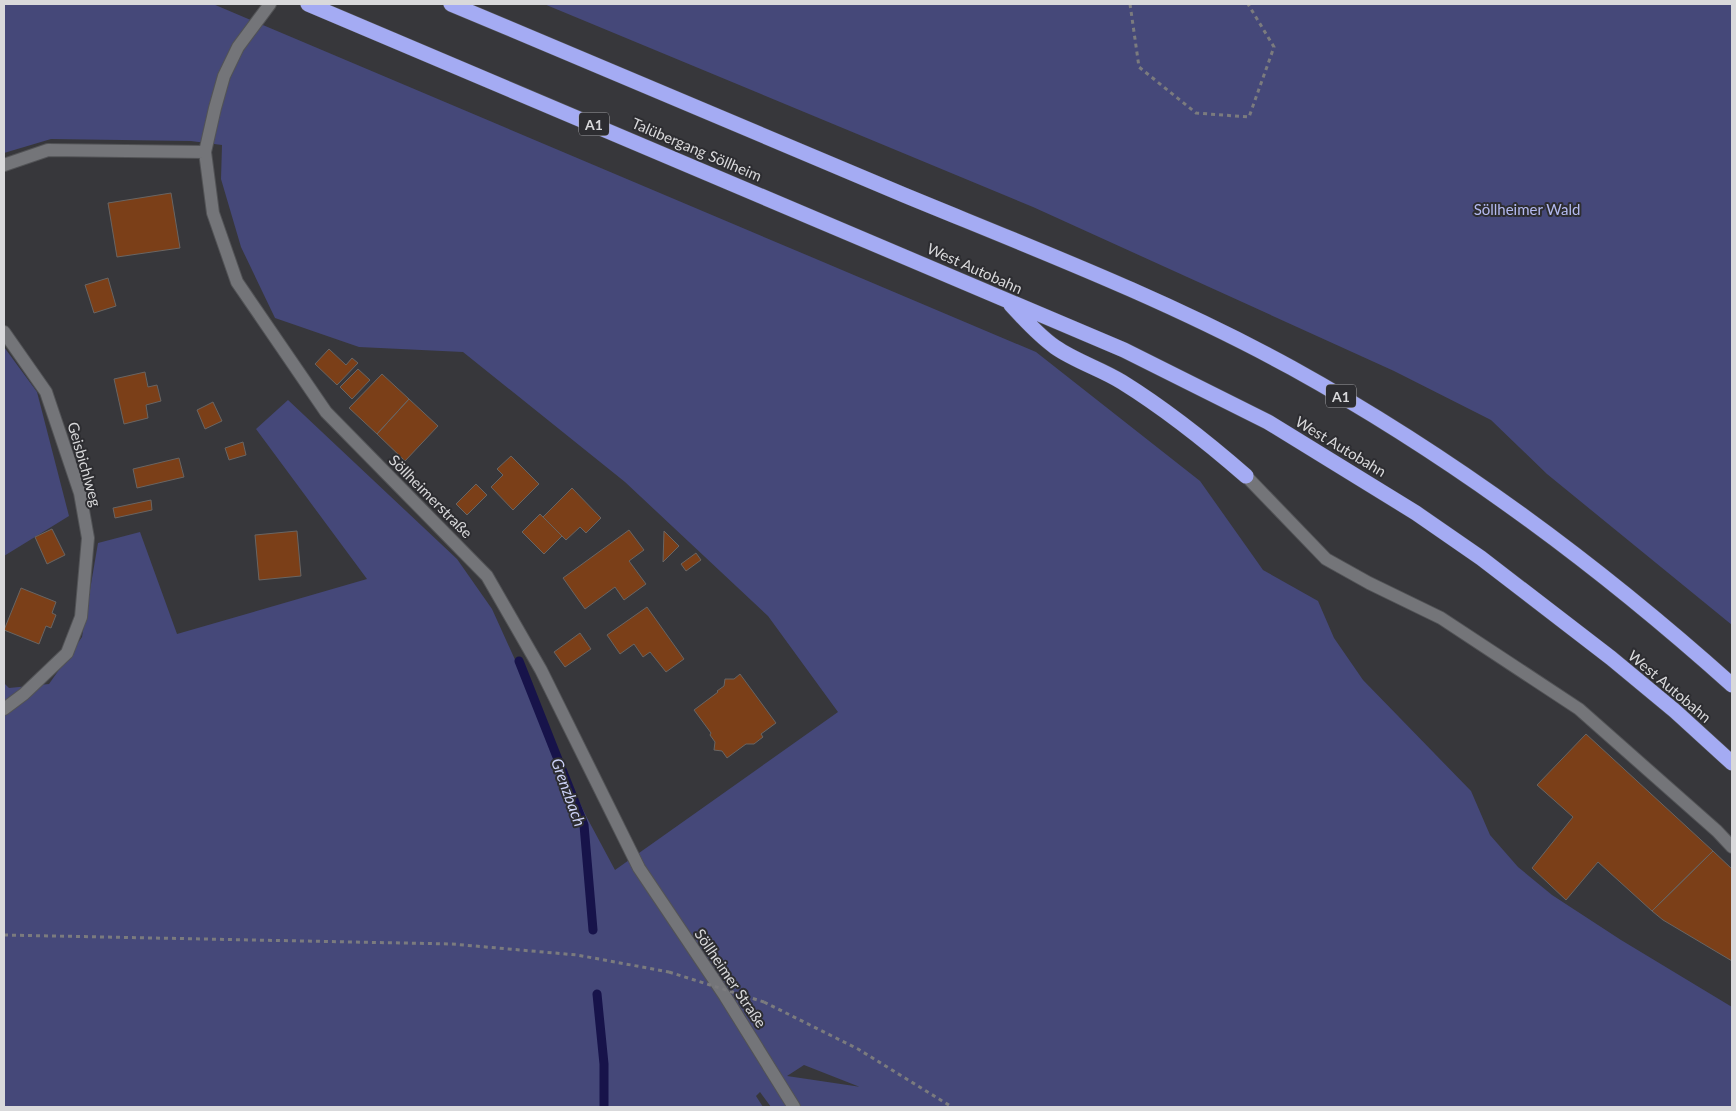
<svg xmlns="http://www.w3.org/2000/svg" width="1736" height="1111" font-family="Lato,sans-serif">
<rect width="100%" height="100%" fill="#37373b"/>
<!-- green -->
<path fill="#454879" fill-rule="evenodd" d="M4,4h209l823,348 164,129 63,89 55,31 16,37 29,42 108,111 19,44 28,32 34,28 69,45 111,67v100h-961l-11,-15 -4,4 7,11h-759v-424l5,5 40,-4 33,-47 16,-94 42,-11 37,102 190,-55 -111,-150 32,-29 169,159 35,50 93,205 30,56 223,-158 -70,-96 -143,-134 -162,-130 -104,-5 -84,-29 -34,-71 -20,-68 1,-34 -31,-4 -140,-2 -47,14zM804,1065l56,22h1l-74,-11z
M544,4h1188v621l-185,-151 -56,-54 -97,-49 -361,-164z
M4,347l33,45 32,124 -65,40z"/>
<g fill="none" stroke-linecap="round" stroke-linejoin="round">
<!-- stream -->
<path stroke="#17134a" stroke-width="9" d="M519,661l65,164 9,105
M597,994l7,70v43"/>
</g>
<!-- building -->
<path fill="#7b3f18" stroke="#696563" d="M171,193l9,55 -63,9 -9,-54z
M108,278l8,28 -22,7 -9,-28z
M329,349l17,16 6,-7 6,5 -21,22 -22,-21z
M358,369l12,11 -18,19 -12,-12z
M145,372l3,15 9,-2 4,16 -15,4 2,13 -24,6 -10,-45z
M382,374l27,25 -32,35 -28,-26z
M409,399l29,27 -33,35 -28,-27z
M213,402l9,19 -17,8 -8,-19z
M243,442l3,13 -17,5 -4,-12z
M511,456l28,28 -26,26 -22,-23 12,-12 -6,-6z
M179,458l5,19 -47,11 -4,-19z
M476,484l11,11 -20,20 -11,-11z
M572,488l29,30 -15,15 -6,-6 -14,13 -23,-23z
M151,500l1,10 -37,8 -2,-10z
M540,514l22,22 -18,18 -22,-22z
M52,529l13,26 -18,9 -12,-27z
M629,530l15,20 -15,11 17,23 -22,16 -9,-13 -30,22 -22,-31z
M297,531l4,45 -42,4 -4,-45z
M664,531l15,15 -16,16z
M696,553l5,7 -15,11 -5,-7z
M21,588l35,14 -4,11 4,2 -5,13 -5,-2 -7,18 -35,-14z
M647,607l37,52 -18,13 -16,-20 -7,5 -9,-13 -14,10 -13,-19z
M580,633l11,16 -26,18 -11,-15z
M740,674l36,49 -15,11 2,3 -9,7h-8l-19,14 -5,-7 -8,-1 1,-8 -5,-7 1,-2 -17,-23 24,-18 -1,-1 7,-5 1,-7h9z
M1586,734l127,117 -61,60 -54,-49 -32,38 -34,-32 41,-51 -36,-32z
M1713,851l19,18v92l-69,-41 -11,-9z"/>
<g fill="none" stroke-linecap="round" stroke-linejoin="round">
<!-- minor casing -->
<g stroke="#525356" stroke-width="14">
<path id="minor" d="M270,4l-32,43 -14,29 -9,32 -10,44 8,61 24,69 89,130 161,164 54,94 98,198 86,128 69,111
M4,165l44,-15 157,2
M4,332l42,60 34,101 8,45 -7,79 -14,36 -43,41 -20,15
M1246,476l80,83 43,24 72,35 138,91 138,122 15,16"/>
</g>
<!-- highway casing -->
<g stroke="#525356" stroke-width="16">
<path id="highway" d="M308,4l816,346 144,72 148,91 65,45 130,100 64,53 57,52
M451,4c151,63 301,128 453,191 131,54 264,105 388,173 159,88 305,196 440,317
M1011,305c14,15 27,30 44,42 20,14 46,22 67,35 45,28 85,60 124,94"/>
</g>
<!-- path -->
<path stroke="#7b7b7e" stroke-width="3" stroke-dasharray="4 4" stroke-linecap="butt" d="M1130,4l9,63 57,46 53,4 25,-70 -26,-43
M4,935l448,9 125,11 92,17
M764,1002l94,47 94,58"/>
<!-- minor -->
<use href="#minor" stroke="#747579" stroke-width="12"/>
<!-- highway -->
<use href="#highway" stroke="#a4abf3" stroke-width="15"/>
<!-- path-bridge -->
<path stroke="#7b7b7e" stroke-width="3" stroke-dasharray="4 4" stroke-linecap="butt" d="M669,972l95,30"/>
</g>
<g text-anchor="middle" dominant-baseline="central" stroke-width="4" stroke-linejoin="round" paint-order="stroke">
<!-- shield labels -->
<g fill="#2d2d31" stroke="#a5a5a8" stroke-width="1">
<rect x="579" y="112.5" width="30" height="23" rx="4"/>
<rect x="1326" y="384.5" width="30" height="23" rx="4"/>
</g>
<g font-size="14" font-weight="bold" fill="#d9d9db">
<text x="594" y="124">A1</text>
<text x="1341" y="396">A1</text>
</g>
<!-- street labels -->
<g font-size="15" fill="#d9d9db" stroke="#2d2d31">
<text transform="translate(697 149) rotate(23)">Talübergang Söllheim</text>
<text transform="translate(975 268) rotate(24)">West Autobahn</text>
<text transform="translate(1341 446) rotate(31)">West Autobahn</text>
<text transform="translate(85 464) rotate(74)">Geisbichlweg</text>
<text transform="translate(431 496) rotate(45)">Söllheimerstraße</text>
<text transform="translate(1670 686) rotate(40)">West Autobahn</text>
<text transform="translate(731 978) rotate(56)">Söllheimer Straße</text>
</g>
<!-- park labels -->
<g font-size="15" fill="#b4baf0" stroke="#2d2d31">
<text x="1527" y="209">Söllheimer Wald</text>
</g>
<!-- water labels -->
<g font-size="16" font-style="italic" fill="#ccd1f6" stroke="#2d2d31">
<text transform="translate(569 792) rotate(70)">Grenzbach</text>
</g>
</g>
<!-- border -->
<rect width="1736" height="1111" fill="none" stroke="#d9d9db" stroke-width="10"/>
</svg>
